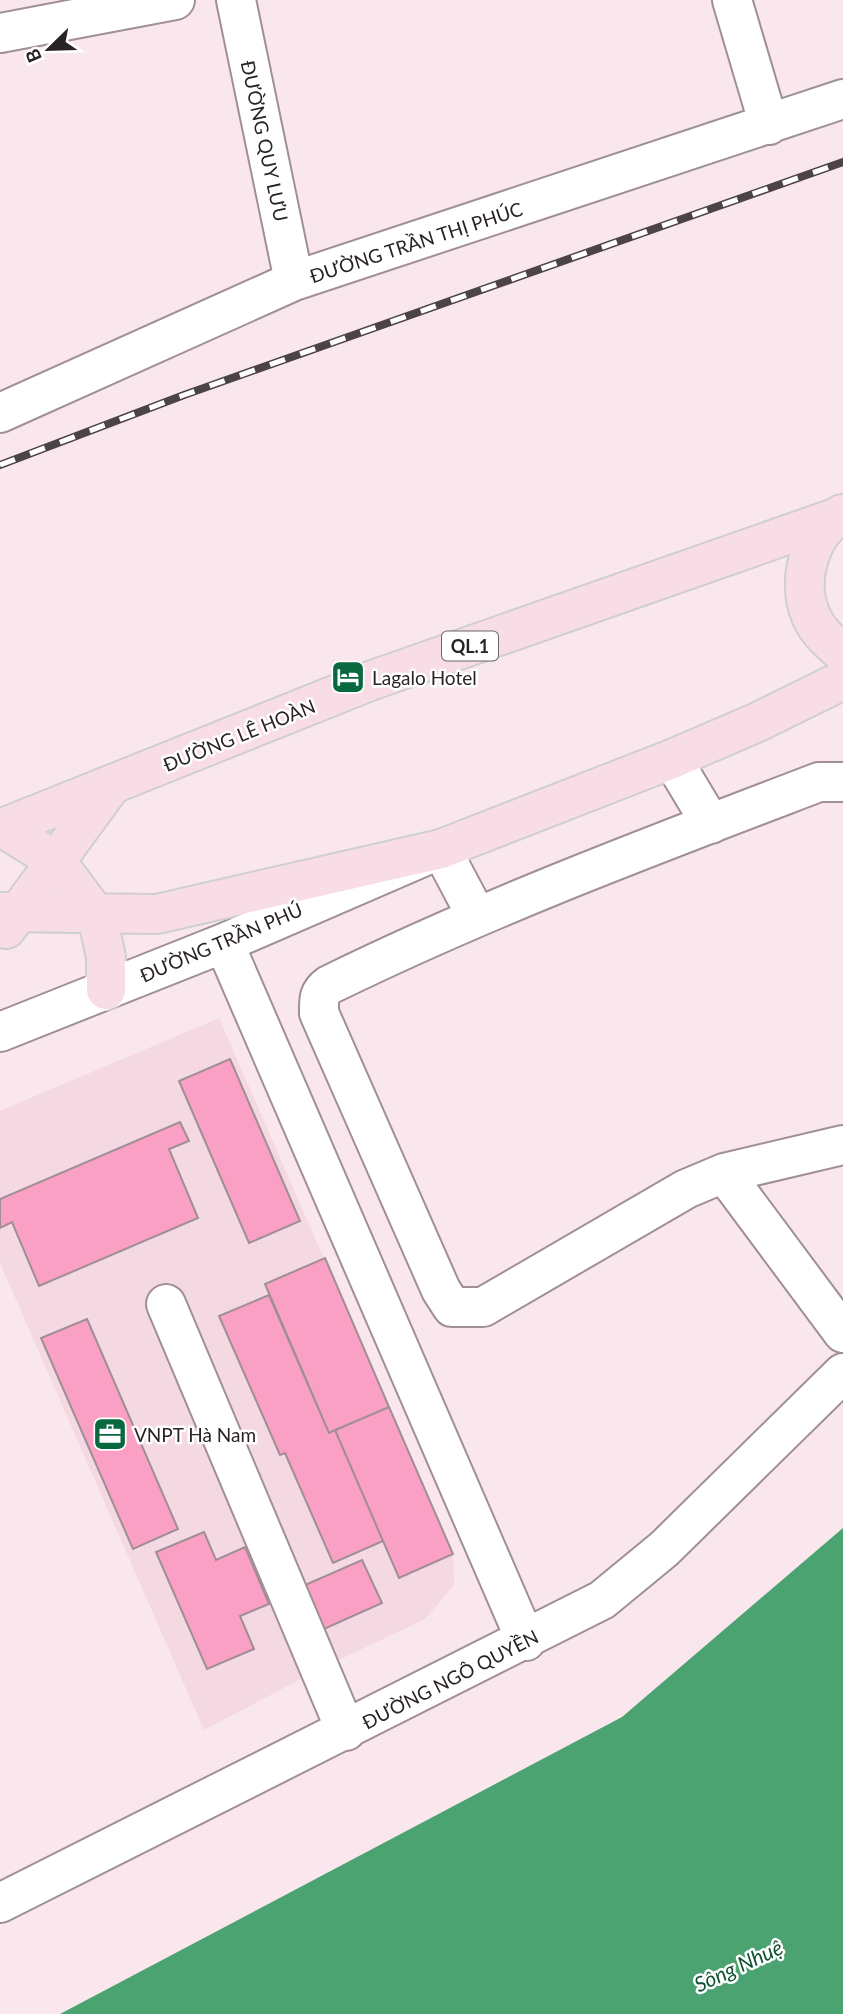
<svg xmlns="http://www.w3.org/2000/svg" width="843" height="2014" font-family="Lato,sans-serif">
<rect width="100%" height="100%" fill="#fae7ee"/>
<!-- built -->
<path fill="#f4d8e2" d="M219,1018l234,536 1,31 -29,34 -105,50 -116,61 -204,-467v-152z"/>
<!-- water -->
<path fill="#4aa371" d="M843,1528v486h-783l562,-297z"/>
<!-- building -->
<path fill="#faa0c4" stroke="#9f8e94" stroke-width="2" d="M230,1059l70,162 -51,22 -70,-162z
M180,1122l9,19 -20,8 29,69 -159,68 -27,-64 -12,6v-29z
M325,1258l64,149 -60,26 -64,-149z
M269,1295l60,138 6,-3 48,111 -50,22 -48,-110 -5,2 -61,-139z
M87,1319l91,210 -45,20 -92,-211z
M389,1407l64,147 -54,24 -64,-148z
M204,1532l12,28 29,-13 24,57 -29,12 14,33 -47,20 -51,-117z
M362,1560l20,43 -58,26 -19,-44z"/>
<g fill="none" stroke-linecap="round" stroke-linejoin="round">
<!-- minor casing -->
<g stroke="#a08f95" stroke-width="42">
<path id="minor" d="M236,0l58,281
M732,0l37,125
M0,33l175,-33
M0,413l294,-132 549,-182
M672,759l39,65
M843,782h-24c-165,63 -331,125 -490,203 -11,8 -10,15 -10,28l122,277 11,17h31l203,-118 38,-16 119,-28
M224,943l302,698
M0,1032l224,-89 217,-94 36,68
M724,1173l119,160
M166,1304l180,427
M0,1903l602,-303 62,-51 179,-176"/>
</g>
<!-- major casing -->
<g stroke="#d0cfcf" stroke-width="42">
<path id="major" d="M842,514c-33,19 -46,67 -31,102 7,16 19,26 32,37
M0,829l370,-148 465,-163
M5,829l51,32 41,55 9,41v33
M0,912l157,2 284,-65 231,-90 86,-37 85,-42
M6,929l104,-142"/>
</g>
<!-- minor -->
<use href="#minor" stroke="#fff" stroke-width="38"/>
<!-- major -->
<use href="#major" stroke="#f8dde7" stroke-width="38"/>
<!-- rail casing -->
<g stroke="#4c4345" stroke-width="8">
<path id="rail" d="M0,465l184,-70 659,-233"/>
</g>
<!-- rail -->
<use href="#rail" stroke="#fff" stroke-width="5" stroke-dasharray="16" stroke-linecap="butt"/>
</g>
<!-- icons -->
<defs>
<g id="hotel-square" transform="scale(1.75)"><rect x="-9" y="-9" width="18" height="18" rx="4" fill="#08693e" stroke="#fff"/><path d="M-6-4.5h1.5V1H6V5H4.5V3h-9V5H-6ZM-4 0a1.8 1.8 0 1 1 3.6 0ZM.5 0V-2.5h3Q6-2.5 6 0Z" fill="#fff"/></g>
<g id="office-square" transform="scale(1.75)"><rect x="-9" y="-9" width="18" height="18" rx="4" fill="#08693e" stroke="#fff"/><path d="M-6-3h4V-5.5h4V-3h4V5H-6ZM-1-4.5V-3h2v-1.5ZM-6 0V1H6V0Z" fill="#fff"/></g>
</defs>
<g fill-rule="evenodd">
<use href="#hotel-square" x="348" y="677"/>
<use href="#office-square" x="110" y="1434"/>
</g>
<g text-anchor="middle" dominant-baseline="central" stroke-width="5" stroke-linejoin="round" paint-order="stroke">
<!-- shield labels -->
<rect fill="#fff" stroke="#6a6566" stroke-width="2" x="442" y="631.5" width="56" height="29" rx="5"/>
<g font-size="18" font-weight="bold" fill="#2a2325">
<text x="470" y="646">QL.1</text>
</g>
<!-- street labels -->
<g font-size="19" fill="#2a2325" stroke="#fff">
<text transform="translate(265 141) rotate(78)">ĐƯỜNG QUY LƯU</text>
<text transform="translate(416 242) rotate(-18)">ĐƯỜNG TRẦN THỊ PHÚC</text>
<text transform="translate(239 735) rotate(-22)">ĐƯỜNG LÊ HOÀN</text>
<text transform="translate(221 942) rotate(-23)">ĐƯỜNG TRẦN PHÚ</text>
<text transform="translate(450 1679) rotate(-27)">ĐƯỜNG NGÔ QUYỀN</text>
</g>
<!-- poi labels -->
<g font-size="19" fill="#2a2325" stroke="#fff" text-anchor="start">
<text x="372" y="677">Lagalo Hotel</text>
<text x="134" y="1434">VNPT Hà Nam</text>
</g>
<!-- water labels -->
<g font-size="21" font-style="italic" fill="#0d5231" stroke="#fff">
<text transform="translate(738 1965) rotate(-25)">Sông Nhuệ</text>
</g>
</g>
<!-- north arrow -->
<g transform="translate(49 49) rotate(247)" stroke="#ffffff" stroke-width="5" paint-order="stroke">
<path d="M0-5L12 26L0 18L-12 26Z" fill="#2a2325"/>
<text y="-10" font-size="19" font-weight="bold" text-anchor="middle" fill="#2a2325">B</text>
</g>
</svg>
